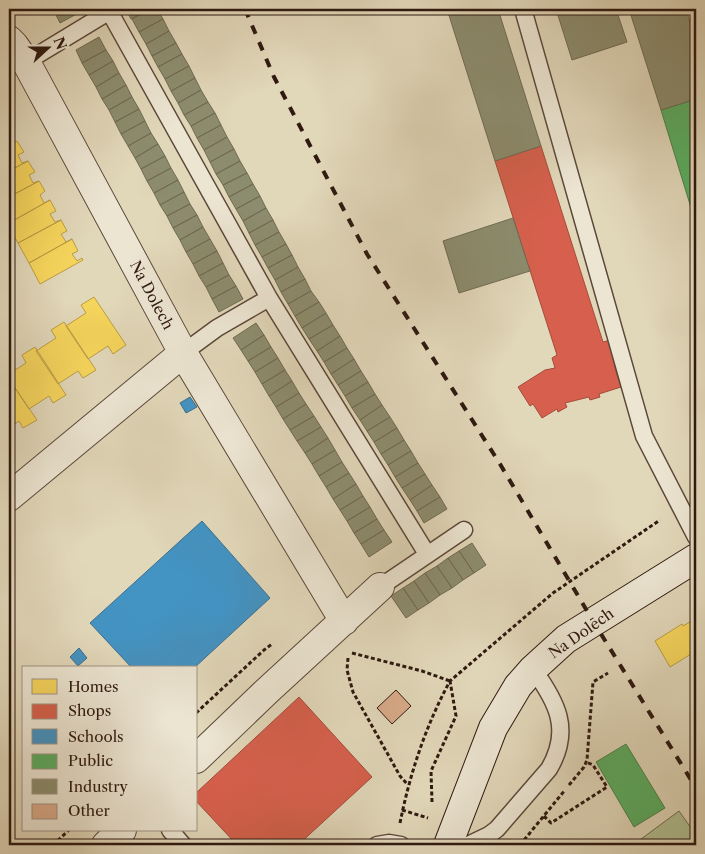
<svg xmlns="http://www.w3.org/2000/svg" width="705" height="854" font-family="'Libre Caslon Text',serif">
<rect width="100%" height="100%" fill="#e1d7b9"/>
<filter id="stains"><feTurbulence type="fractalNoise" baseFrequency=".004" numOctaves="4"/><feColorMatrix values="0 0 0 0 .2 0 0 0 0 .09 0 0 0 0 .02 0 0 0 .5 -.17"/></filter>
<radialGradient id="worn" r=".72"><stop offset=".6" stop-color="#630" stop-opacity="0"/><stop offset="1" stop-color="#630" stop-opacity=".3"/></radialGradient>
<!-- garden -->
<path fill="#b1bf91" stroke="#706c50" d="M679,811l17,24v10h-63z"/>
<!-- homes -->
<path fill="#f6d55c" stroke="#ba9d45" d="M17,141l7,11 -6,3 4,8 6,-2 -19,10v-25z
M28,161l7,11 -6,3 4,8 6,-2 -30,16v-26z
M39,181l6,10 -5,4 4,8 6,-3 -41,23v-26z
M50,200l6,11 -6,3 5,8 6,-2 -43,23 -9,-16v-4z
M61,220l6,11 -6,3 5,8 6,-3 -43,24 -11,-20z
M72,239l6,12 -6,3 5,7 5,-3 1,2 -43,24 -11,-21z
M94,297l32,48 -13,9 -5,-8 -20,13 -22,-33 20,-13 -5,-8z
M64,322l32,48 -13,8 -5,-7 -20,13 -22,-33 20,-13 -5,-8z
M35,347l31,48 -13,8 -4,-7 -20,13 -20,-30v-5l17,-11 -4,-8z
M9,379l28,41 -14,8 -4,-7 -10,7z
M693,620l3,5v26l-26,16 -15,-26 27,-17 1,2z"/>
<!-- shops -->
<path fill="#d6604d" stroke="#a44b3b" d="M541,146l62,196 7,-2 7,24 -3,1 7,22 -22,7 1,3 -10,3 -1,-3 -24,6 2,4 -9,5 -1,-3 -15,9 -9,-14 -3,2 -12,-19 27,-17 10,-2 -3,-10 5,-3 -62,-194z
M299,697l73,80 -74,68h-61l-41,-44v-8z"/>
<!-- schools -->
<path fill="#4393c3" stroke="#3d6e8d" d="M190,397l7,10 -11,6 -6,-10z
M202,521l68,77 -76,70h-62l-42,-45z
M79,648l8,10 -9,8 -8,-9z"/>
<!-- public -->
<path fill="#5aae61" stroke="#4d8149" d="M696,99v125l-35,-114z
M626,744l39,64 -31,19 -38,-65z"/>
<!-- industry -->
<path fill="#8c8c6e" stroke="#706a52" d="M58,9h26v1l-24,13 -6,-12z
M126,9h23l-18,10z
M150,9h7l6,10 -24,13 -7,-13z
M447,9h51l43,137 -46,15z
M556,9h60l11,33 -55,18z
M629,9h57l10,34v56l-35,11z
M163,19l6,12 -23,13 -7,-12z
M169,31l7,12 -24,13 -6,-12z
M99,37l7,13 -24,13 -6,-13z
M176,43l6,11 -24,13 -6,-11z
M106,50l7,11 -24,14 -7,-12z
M182,54l7,12 -24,13 -7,-12z
M113,61l6,12 -23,14 -7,-12z
M189,66l6,12 -24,13 -6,-12z
M119,73l7,12 -24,14 -6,-12z
M195,78l6,12 -23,13 -7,-12z
M126,85l6,12 -23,13 -7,-11z
M201,90l7,12 -24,13 -6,-12z
M132,97l7,12 -24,13 -6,-12z
M208,102l7,11 -24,13 -7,-11z
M139,109l6,12 -24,13 -6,-12z
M215,113l6,12 -24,13 -6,-12z
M145,121l6,12 -23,13 -7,-12z
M221,125l6,12 -23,13 -7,-12z
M151,133l7,11 -23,14 -7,-12z
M227,137l7,12 -24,13 -6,-12z
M158,144l7,12 -24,13 -6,-11z
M234,149l6,12 -24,13 -6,-12z
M165,156l6,12 -24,13 -6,-12z
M240,161l7,12 -24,12 -7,-11z
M171,168l7,12 -24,13 -7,-12z
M247,173l6,11 -24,13 -6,-12z
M178,180l6,12 -24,13 -6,-12z
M253,184l7,12 -24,13 -7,-12z
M184,192l6,12 -23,12 -7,-11z
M260,196l6,12 -23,13 -7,-12z
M190,204l7,11 -24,13 -6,-12z
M266,208l7,12 -24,13 -6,-12z
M197,215l6,12 -23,13 -7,-12z
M513,218l17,53 -71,22 -16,-52z
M273,220l6,12 -24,13 -6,-12z
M203,227l7,12 -24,13 -6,-12z
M279,232l7,12 -24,13 -7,-12z
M210,239l7,12 -24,13 -7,-12z
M286,244l6,11 -24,13 -6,-11z
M217,251l6,12 -24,13 -6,-12z
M292,255l6,12 -23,13 -7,-12z
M223,263l6,12 -23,12 -7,-11z
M298,267l7,12 -24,13 -6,-12z
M229,275l7,11 -24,13 -6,-12z
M305,279l6,12 -23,13 -7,-12z
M236,286l7,13 -24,13 -7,-13z
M311,291l8,11 -24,14 -7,-12z
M319,302l7,11 -24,15 -7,-12z
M326,313l7,12 -24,14 -7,-11z
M256,323l8,12 -23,15 -8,-12z
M333,325l7,11 -23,15 -8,-12z
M264,335l7,12 -23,14 -7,-11z
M340,336l7,12 -23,14 -7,-11z
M271,347l7,11 -23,14 -7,-11z
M347,348l7,11 -23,15 -7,-12z
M278,358l7,12 -23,14 -7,-12z
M354,359l7,12 -23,14 -7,-11z
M285,370l7,11 -23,15 -7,-12z
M361,371l7,11 -23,14 -7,-11z
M292,381l7,12 -23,14 -7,-11z
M368,382l7,12 -23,14 -7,-12z
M299,393l7,11 -23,15 -7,-12z
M375,394l7,11 -22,15 -8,-12z
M306,404l8,12 -24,14 -7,-11z
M382,405l8,12 -23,14 -7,-11z
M314,416l7,11 -24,14 -7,-11z
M390,417l7,11 -23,14 -7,-11z
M321,427l7,11 -23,15 -8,-12z
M397,428l7,12 -23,14 -7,-12z
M328,438l7,12 -23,14 -7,-11z
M404,440l7,11 -23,14 -7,-11z
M335,450l7,12 -23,14 -7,-12z
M411,451l7,12 -23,14 -7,-12z
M342,462l7,11 -23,14 -7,-11z
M418,463l7,11 -23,14 -7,-11z
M349,473l7,11 -23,15 -7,-12z
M425,474l7,11 -22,15 -8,-12z
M356,484l7,12 -23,14 -7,-11z
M432,485l8,12 -23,14 -7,-11z
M363,496l7,11 -23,14 -7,-11z
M440,497l7,12 -23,14 -7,-12z
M370,507l7,12 -23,14 -7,-12z
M377,519l7,11 -23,14 -7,-11z
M384,530l8,12 -23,15 -8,-13z
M472,543l14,22 -12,8 -15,-22z
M459,551l15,22 -11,7 -15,-22z
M448,558l15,22 -11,8 -15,-22z
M437,566l15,22 -12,7 -15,-22z
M425,573l15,22 -11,8 -15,-22z
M414,581l15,22 -11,7 -15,-22z
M403,588l15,22 -12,8 -15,-22z"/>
<!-- building -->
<path fill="#d9ab89" stroke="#2f1910" d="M396,690l15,16 -19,18 -15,-16z"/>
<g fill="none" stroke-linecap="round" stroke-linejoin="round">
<!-- service casing -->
<g stroke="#5c483a" stroke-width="19">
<path id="service" d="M108,9l161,289 158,256
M523,9l121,427 52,101
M26,62l84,-51
M183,353l34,-25 52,-30
M380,587l84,-57
M170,830l13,15
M377,845l12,-2 12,2
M468,845l21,-10 8,-6 52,-60c23,-39 8,-67 -16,-100"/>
</g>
<!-- minor casing -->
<g stroke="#5c483a" stroke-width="30">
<path id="minor" d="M9,40l5,5 12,17 157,291 -174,144
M183,353l161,268
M196,759l71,-68 113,-104
M106,845l16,-15"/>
</g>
<!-- secondary casing -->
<g stroke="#2f1910" stroke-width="30">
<path id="secondary" d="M448,845l45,-117 25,-42 15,-17 33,-30 130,-81"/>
</g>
<!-- path -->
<path stroke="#2f1910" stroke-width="3" stroke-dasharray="4 2.5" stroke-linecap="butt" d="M352,653l70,18 28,10
M348,658l-1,12 6,22 47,84 8,9
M196,713l68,-63 8,-6
M569,785l15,-18 3,-7 6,-78 15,-9
M432,802l-1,-31 25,-55 -6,-35
M402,810l26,8
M544,816l7,7 56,-36 -14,-22 -7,-3
M400,823c10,-50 26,-98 50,-142l103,-88 107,-73
M53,845l16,-15
M520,845l45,-55"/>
<!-- service -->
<use href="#service" stroke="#ece5d2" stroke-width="16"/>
<!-- minor -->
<use href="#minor" stroke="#ece5d2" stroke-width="28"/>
<!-- secondary -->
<use href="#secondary" stroke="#ece5d2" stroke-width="28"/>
<!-- rail -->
<path stroke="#2f1910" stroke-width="4" stroke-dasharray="9 9" stroke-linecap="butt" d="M245,9l29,68 93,177 133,210 93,157 103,167"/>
</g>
<g text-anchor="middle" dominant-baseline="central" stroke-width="5" stroke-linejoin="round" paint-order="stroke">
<!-- street labels -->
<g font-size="15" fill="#2f1910" stroke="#ece5d2">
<text transform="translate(152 295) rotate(62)">Na Dolech</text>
<text transform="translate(581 633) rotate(-35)">Na Dolech</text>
</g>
</g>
<!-- margin -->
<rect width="705" height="854" fill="none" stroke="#e1d7b9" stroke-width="30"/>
<rect x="10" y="10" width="685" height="834" fill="none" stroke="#2f1910" stroke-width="2.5"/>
<rect x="15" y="15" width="675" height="824" fill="none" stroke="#2f1910"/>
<!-- legend -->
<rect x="22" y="666" width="175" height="165" fill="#ece5d2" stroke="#a09384"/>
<rect x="32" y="679" width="25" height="15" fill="#f6d55c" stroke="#a09384"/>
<text x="68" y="692" font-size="15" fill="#2f1910">Homes</text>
<rect x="32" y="704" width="25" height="15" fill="#d6604d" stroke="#a09384"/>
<text x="68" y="716" font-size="15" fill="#2f1910">Shops</text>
<rect x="32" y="729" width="25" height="15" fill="#4393c3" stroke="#a09384"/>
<text x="68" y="742" font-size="15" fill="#2f1910">Schools</text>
<rect x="32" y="754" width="25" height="15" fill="#5aae61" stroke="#a09384"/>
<text x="68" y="766" font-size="15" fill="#2f1910">Public</text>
<rect x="32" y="779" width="25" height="15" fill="#8c8c6e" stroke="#a09384"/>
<text x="68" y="792" font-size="15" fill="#2f1910">Industry</text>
<rect x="32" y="804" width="25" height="15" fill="#d9ab89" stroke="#a09384"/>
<text x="68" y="816" font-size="15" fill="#2f1910">Other</text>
<!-- north arrow -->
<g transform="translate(48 48) rotate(69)" stroke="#ece5d2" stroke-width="4" paint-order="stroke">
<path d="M0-4L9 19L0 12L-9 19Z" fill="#2f1910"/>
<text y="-8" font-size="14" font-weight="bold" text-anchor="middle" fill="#2f1910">N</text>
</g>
<rect width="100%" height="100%" filter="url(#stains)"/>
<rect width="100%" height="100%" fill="url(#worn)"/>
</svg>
